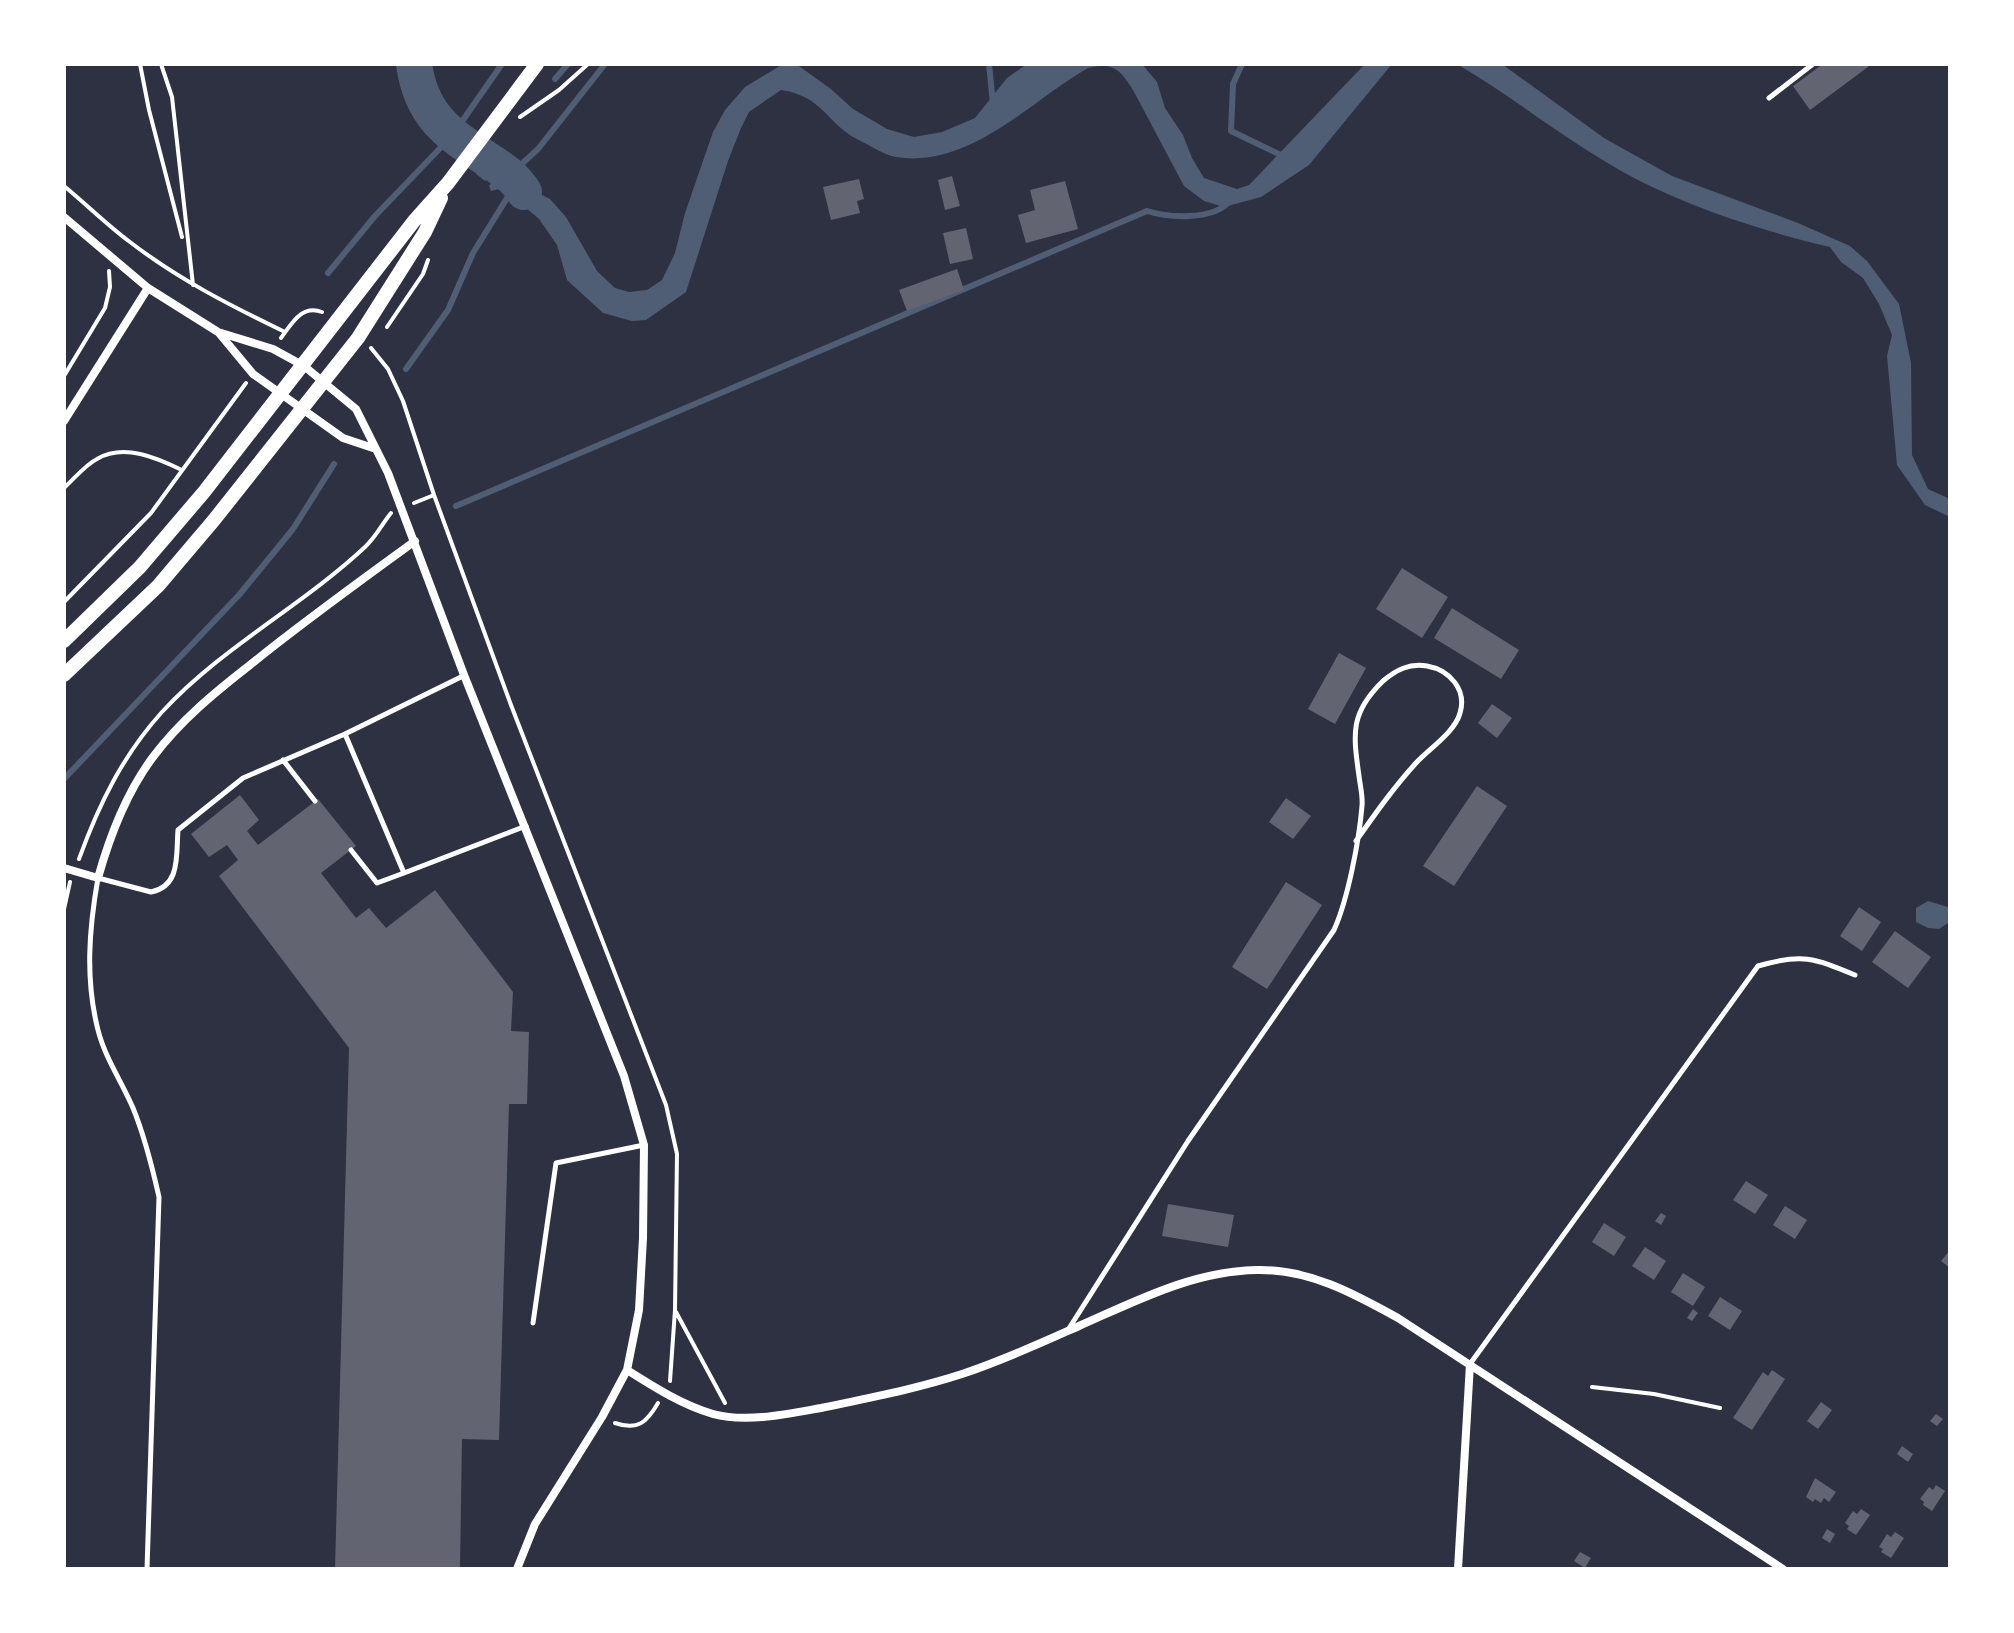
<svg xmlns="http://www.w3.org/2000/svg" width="2014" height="1633" font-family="Montserrat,sans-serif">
<rect width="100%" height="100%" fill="#2d3142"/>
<!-- water -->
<path fill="#4f5d75" d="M401,64h26l11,42 32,27 -17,24c-28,-27 -46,-54 -52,-93z
M783,64h13l35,25 22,20 34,20 27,8 28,-5 33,-14 32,-40 20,-14h115l15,18 8,26 18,27 9,23 12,20 33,11 12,-4 116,-121h27l-83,101 -48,32 -37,10 -20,-6 -20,-15 -51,-96c-13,-21 -20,-28 -45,-22 -58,33 -118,101 -192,89 -12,-2 -27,-12 -39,-18 -31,-16 -34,-43 -76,-49l-32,22 -8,16 -13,33 -42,131 -40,28 -14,1 -29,-8 -36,-33 -10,-35 -18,-26 -36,-31 -12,3 -2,-5 6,-7 -2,-3 -8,5 -9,-7 16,-22 28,14 12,10v14l18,9 16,18 31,54 18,17 14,4 18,-2 15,-10 13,-27 10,-40 28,-81 12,-22 20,-23z
M1457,64h45l102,74 68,38 126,47 52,23 17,15 32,43 12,59 1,92 16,34 22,10v18l-25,-12 -28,-40 -10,-109 5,-21 -13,-31 -16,-26 -22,-16 -11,-15c-76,-18 -162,-46 -229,-88 -49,-30 -95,-66 -144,-95z
M1928,901l20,6v16l-9,6 -11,-1 -12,-6v-14z"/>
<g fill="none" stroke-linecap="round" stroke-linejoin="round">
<!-- stream -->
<path stroke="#4f5d75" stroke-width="6" d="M989,64l4,40
M1242,64l-9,20 -2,47 54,26
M555,79l13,-15
M456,130l46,-66
M514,171l24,-22 67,-85
M328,273l47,-57 71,-74
M406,369l42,-59 25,-57 39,-63
M456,506l691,-295c22,7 64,9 81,-8
M64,779l175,-184 54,-66 41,-65"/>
<!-- river -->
<path stroke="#4f5d75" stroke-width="36" d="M414,64c7,51 33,69 73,95 15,10 28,18 37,33"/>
</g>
<!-- building -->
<path fill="#626471" d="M1823,64h49l-62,46 -17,-24z
M952,176l8,30 -15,4 -7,-30z
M859,179l5,20 -7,2 3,12 -29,7 -8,-33z
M1065,181l13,48 -52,14 -8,-28 17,-5 -5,-20z
M966,228l7,31 -23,5 -7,-31z
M957,269l7,21 -57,21 -8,-21z
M1402,568l46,29 -26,41 -46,-29z
M1452,608l67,42 -18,29 -67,-41z
M1339,653l27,15 -31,56 -27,-15z
M1492,704l20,14 -15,20 -19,-15z
M1477,786l30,20 -53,80 -31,-20z
M240,795l19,25 -12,11 11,14 60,-46 38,47 -35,27 35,45 13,-10 17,20 49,-38 78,102 -2,39 18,1 -2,72h-18l-10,336 -37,-1 -2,130h-125l14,-521 -130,-172 19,-16 -11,-15 -18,12 -18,-23z
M1286,798l25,18 -18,23 -24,-17z
M1286,882l36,23 -55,84 -35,-22z
M1859,907l22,15 -19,29 -22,-15z
M1895,931l36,26 -23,31 -36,-26z
M1746,1181l22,14 -13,19 -22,-14z
M1168,1204l66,11 -6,32 -66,-11z
M1785,1206l22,14 -12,19 -22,-14z
M1661,1213l5,3 -5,9 -6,-4z
M1604,1223l22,14 -12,19 -22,-14z
M1645,1247l21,14 -12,19 -22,-14z
M1950,1250v18l-9,-7z
M1683,1273l22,14 -12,19 -22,-14z
M1720,1297l22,14 -12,19 -22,-14z
M1693,1309l5,4 -6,8 -5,-3z
M1772,1370l13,9 -33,51 -19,-12 30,-46 5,4z
M1821,1402l11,8 -14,19 -11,-8z
M1936,1414l7,5 -6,7 -7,-5z
M1902,1446l11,8 -5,8 -11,-8z
M1815,1478l21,14 -7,10 -5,-4 -3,5 -6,-4 -2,3 -7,-5z
M1936,1485l9,6 -13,20 -9,-6 1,-3 -4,-3 9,-12 4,3z
M1861,1509l9,6 -14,20 -9,-6 2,-3 -4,-3 8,-12 4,3z
M1827,1529l8,5 -5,9 -8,-5z
M1895,1532l9,6 -13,20 -10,-6 2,-3 -4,-2 8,-13 4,3z
M1580,1552l11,6 -6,10 -11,-7z"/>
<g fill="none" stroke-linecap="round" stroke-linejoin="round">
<!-- path -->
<path stroke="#fff" stroke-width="4" d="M140,64l9,46 33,127
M161,64l11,33 21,188
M520,117l39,-27 29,-26
M64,186c22,18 43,39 66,56 48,37 101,64 155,90
M387,327l36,-53 5,-14
M281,338c11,-15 21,-34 41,-26
M371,348l17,21 15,32 31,94 77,210 155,400 11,49 -2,156 -5,71
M64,376l41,-68 5,-21 -1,-16
M64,488c10,-9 21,-23 33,-29 27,-16 60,-1 85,11
M414,503l20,-8
M64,602l87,-89 95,-130
M79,859c20,-55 44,-104 83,-147 60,-65 140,-106 203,-165 11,-10 17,-23 26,-34
M64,909l6,-27
M676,1312l49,91
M1592,1387l62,7 66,14
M615,1423c23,8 32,-1 43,-20"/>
<!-- service -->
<path stroke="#fff" stroke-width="5" d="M1769,98l44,-34
M345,734l59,139 122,-47
M283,760l32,41
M351,850l26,33 27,-10
M533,1323l23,-160 88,-18
M1068,1330l120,-189 146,-211c14,-31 25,-89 28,-124 1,-10 -2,-21 -3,-30 -6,-43 -9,-63 24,-95 13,-11 26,-18 44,-15 23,4 40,24 33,47 -5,19 -31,36 -44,50 -22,24 -41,51 -60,78
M1470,1364l288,-398c44,-13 56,-8 97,9
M147,1569l12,-372c-7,-31 -14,-60 -26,-89 -11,-26 -28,-50 -35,-78 -13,-51 -9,-101 0,-152l53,14c30,-6 25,-37 27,-62l65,-52 102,-44 118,-58"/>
<!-- minor -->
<path stroke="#fff" stroke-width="8" d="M64,217l84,71 70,44 55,17 31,17 52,43 32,64 76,202 160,401 20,69 -1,93 -4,72 -12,60 -25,47 -67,107 -18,45
M219,333l34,41 90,64 30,10
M64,421l84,-133
M64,868l34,10c12,-43 28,-85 55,-121 27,-36 61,-64 97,-92 53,-43 109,-83 165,-124
M627,1370c27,17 55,35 86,44 33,9 75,0 108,-6 47,-10 95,-19 141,-34 40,-13 79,-31 117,-48 57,-25 114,-55 178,-56 52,-1 96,23 141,48l385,251
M1458,1569l12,-205"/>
<!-- tertiary -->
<path stroke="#fff" stroke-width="14" d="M64,641l76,-74 64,-75 210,-271 34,-38 89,-119
M64,675l94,-89 56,-66 144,-182 67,-106 16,-34"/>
</g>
<!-- border -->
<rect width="2014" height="1633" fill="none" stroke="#ffffff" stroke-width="132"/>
</svg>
